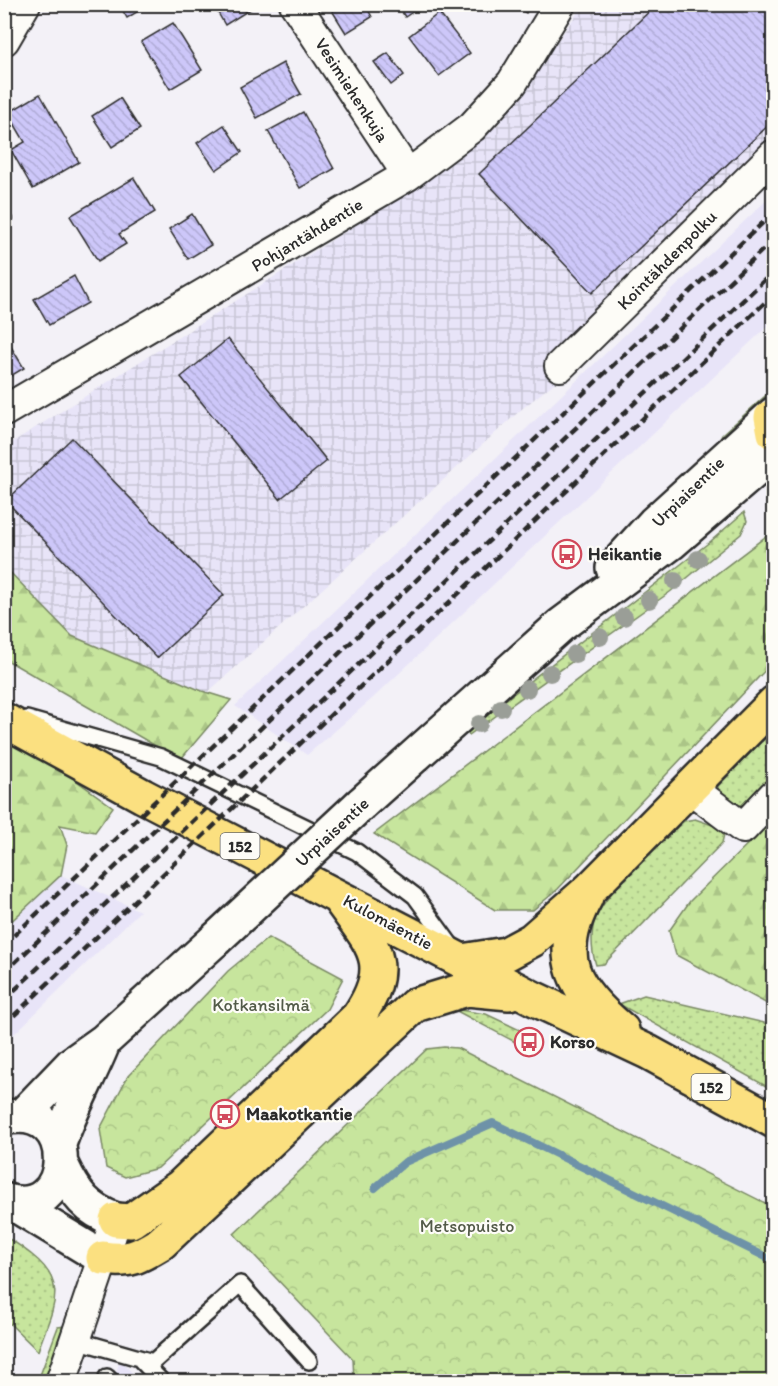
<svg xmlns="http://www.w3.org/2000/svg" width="778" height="1386" font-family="Itim,sans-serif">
<defs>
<pattern id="industrial-grid" width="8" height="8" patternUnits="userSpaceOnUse" patternTransform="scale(1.5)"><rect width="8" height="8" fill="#e8e4f8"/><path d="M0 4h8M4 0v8" fill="none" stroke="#c7c4d5"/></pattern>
<pattern id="grass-dots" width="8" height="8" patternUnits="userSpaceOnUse" patternTransform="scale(1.5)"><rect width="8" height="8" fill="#c7e59d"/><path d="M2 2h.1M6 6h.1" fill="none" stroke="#abc587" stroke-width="1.8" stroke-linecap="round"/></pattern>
<pattern id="forest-firs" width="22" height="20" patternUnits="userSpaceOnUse" patternTransform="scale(1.5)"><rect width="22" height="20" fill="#c7e59d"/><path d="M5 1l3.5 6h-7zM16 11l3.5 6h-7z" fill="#abc587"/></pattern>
<pattern id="park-crowns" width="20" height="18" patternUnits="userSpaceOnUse" patternTransform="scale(1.5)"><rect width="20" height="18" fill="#c7e59d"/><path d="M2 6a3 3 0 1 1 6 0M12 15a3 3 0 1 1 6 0" fill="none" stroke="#abc587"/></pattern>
<pattern id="building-back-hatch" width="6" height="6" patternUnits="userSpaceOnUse" patternTransform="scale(1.5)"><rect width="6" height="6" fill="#cdc7f9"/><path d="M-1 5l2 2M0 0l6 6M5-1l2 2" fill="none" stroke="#b0abd6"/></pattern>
</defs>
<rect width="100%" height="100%" fill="#f3f1f7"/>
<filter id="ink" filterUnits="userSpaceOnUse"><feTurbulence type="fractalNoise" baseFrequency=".0167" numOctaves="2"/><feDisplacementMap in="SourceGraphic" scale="12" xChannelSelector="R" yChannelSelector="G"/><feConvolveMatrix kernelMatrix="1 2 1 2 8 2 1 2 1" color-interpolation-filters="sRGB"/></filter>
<g filter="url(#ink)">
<!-- built -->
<path fill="#e8e4f8" d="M773,194v127l-400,377 -66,57 -72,-49z
M61,875l79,36 -135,132v-116z
M120,1360l20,21 -27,1z"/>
<!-- industrial -->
<path fill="url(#industrial-grid)" d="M583,5h190v137l-199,225 -51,41 -316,285 -135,-57 -67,-70v-119l400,-253 93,-69z"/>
<!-- grass -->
<path fill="url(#grass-dots)" stroke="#798864" stroke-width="1.5" d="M773,389v12l-57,46 6,-12z
M744,512l3,9 -6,13 -71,58 -201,143 -4,-4 246,-190z
M773,730v47c-19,21 -26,38 -55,22v-13z
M695,819l26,9 3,6 -2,9 -118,121 -8,1c-4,-12 -5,-25 -3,-38 5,-31 67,-83 91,-106z
M644,995l129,30v65l-154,-86z
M453,1009l33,5 38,18 -7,11z
M4,1237c11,4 19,11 28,18 39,30 19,56 6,96l-33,-32z
M66,1326l-18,55 -9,-3 19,-51z"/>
<!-- forest -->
<path fill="url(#forest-firs)" stroke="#798864" stroke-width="1.5" d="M773,531v131l-215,227 -25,21h-38l-121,-76z
M4,566l68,70 130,55 29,9 -51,60 -175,-101z
M5,737l48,27 60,43 -18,25 -35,-7 7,20 -6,30 -56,52z
M773,819v188l-97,-52 -7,-24 21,-30z"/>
<!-- park -->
<path fill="url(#park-crowns)" stroke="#798864" stroke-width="1.5" d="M268,938l75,40 -16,31 -169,159 -33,9 -19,-9 -6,-39 28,-53 100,-105z
M444,1047l13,1 316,159v174h-419l-1,-22 -119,-125 193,-185z"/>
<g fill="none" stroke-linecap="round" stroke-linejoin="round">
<!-- stream -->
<path stroke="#6e92a8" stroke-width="8" d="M375,1188l30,-26 88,-39 281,138"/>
</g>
<!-- building -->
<path fill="url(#building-back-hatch)" stroke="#2b2b2b" stroke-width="1.5" d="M119,4h31l-23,14z
M213,4h44v1l-32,20z
M328,4h37l7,13 -26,16z
M397,4h27l-19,13z
M510,4h20l-4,9z
M657,4h117v116l-182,173 -113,-119z
M439,13l31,40 -31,23 -30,-40z
M173,23l29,47 -32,19 -29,-47z
M388,53l16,22 -13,10 -17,-23z
M283,63l18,31 -44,24 -17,-31z
M40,94l39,68 -46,27 -22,-39 14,-8 -17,-29z
M120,98l20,31 -28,18 -20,-31z
M303,112l31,57 -34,19 -32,-57z
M224,125l18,27 -26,18 -19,-27z
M134,178l21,34 -36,22 7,10 -28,17 -28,-45z
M4,203l9,16 -9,5z
M192,214l19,31 -23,14 -19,-30z
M74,276l14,27 -39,22 -15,-26z
M228,339l99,122 -47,38 -99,-122z
M8,342l16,26 -20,12v-36z
M72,438l152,157 -67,63 -151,-157z"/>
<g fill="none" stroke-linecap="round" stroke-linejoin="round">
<!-- service casing -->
<g stroke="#2b2b2b" stroke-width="20">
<path id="service" d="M27,719l134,38 196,95 58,44 37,51
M76,1340l77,22 87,-78 69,77
M141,1360l21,22
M107,1377l5,5"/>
</g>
<!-- minor casing -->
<g stroke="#2b2b2b" stroke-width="34">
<path id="minor" d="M295,4l113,171
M4,40l21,-36
M560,366l214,-211
M4,411l404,-236 64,-48 40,-44 48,-79
M690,788l53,40 31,-33
M61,1382l55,-162"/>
</g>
<!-- secondary casing -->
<g stroke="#2b2b2b" stroke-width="38">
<path id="secondary" d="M613,568l41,-45 120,-109
M361,804l200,-179 110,-82 103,-89
M22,1116l51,-53 31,-22 111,-101
M4,1118c80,-18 70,107 0,82
M59,1144c12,-36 31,-68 45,-103
M62,1166c13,28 25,44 54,54
M12,1203l91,55"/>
</g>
<!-- primary casing -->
<g stroke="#2b2b2b" stroke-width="38">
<path id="primary" d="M774,418l-3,-1 3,16
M4,720l139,76 390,202 115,54 126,69
M586,897c-33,60 -13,92 36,133
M462,961l44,-7 26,-14 57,-50 185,-187
M116,1220l15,1 50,-35 177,-169c37,-54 14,-72 -18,-117
M103,1258c27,4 35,-1 58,-15l254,-238 52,-16 42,4"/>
</g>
<!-- service -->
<use href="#service" stroke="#fdfcf7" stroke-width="15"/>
<!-- minor -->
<use href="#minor" stroke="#fdfcf7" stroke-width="30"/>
<!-- secondary -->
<use href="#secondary" stroke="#fdfcf7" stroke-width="33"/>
<!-- primary -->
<use href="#primary" stroke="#fbe080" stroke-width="33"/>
<!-- rail -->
<path stroke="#2b2b2b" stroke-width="4.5" stroke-dasharray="9 4.5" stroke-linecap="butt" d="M4,945l770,-733
M4,973l770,-734
M4,1000l770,-729
M4,1025l770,-731"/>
<!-- secondary-bridge casing -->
<g stroke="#2b2b2b" stroke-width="38" stroke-linecap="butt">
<path id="secondary-bridge" d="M215,940l146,-136"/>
</g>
<!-- secondary-bridge -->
<use href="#secondary-bridge" stroke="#fdfcf7" stroke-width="33"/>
</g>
<!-- trees -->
<g fill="#9a9e97">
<circle cx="698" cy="559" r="9"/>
<circle cx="675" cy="581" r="9"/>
<circle cx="649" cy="600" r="9"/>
<circle cx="624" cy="617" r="9"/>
<circle cx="600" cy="637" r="9"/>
<circle cx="575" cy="654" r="9"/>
<circle cx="550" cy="673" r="9"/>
<circle cx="527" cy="689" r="9"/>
<circle cx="501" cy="708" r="9"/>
<circle cx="479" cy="724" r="9"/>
</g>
</g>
<!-- icons -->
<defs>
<g id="bus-ring" transform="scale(1.5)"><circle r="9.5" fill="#fdfcf7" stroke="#d1495b" stroke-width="1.5"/><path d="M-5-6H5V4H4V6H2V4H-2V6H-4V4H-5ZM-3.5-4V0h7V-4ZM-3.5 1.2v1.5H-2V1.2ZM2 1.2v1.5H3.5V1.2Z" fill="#d1495b"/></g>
</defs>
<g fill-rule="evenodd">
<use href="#bus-ring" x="567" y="554"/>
<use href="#bus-ring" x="529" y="1042"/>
<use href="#bus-ring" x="225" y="1114"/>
</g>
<g text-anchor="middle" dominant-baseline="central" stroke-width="4.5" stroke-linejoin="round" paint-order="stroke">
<!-- shield labels -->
<g fill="#fdfcf7" stroke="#6a6a68" stroke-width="1.5">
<rect x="220.5" y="833" width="39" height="26" rx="4.5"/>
<rect x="691.5" y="1074" width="39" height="26" rx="4.5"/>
</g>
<g font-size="16" font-weight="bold" fill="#2b2b2b">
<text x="240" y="846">152</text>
<text x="711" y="1087">152</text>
</g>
<!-- street labels -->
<g font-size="18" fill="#2b2b2b" stroke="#fdfcf7">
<text transform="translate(352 90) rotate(57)">Vesimiehenkuja</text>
<text transform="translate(307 235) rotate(-31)">Pohjantähdentie</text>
<text transform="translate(667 260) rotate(-45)">Kointähdenpolku</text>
<text transform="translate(688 492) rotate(-44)">Urpiaisentie</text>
<text transform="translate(332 832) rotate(-43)">Urpiaisentie</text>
<text transform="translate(388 922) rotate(28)">Kulomäentie</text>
</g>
<!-- poi labels -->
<g font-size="18" font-weight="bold" fill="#2b2b2b" stroke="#fdfcf7" text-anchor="start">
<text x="588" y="554">Heikantie</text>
<text x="550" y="1042">Korso</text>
<text x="246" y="1114">Maakotkantie</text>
</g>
<!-- park labels -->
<g font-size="18" fill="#525a48" stroke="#fdfcf7">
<text x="261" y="1005">Kotkansilmä</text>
<text x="467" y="1226">Metsopuisto</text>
</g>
</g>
<!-- margin -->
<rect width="778" height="1386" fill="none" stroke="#fdfcf7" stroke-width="24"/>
<rect x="12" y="12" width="754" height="1362" fill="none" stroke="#2b2b2b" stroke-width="2" filter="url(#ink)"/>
</svg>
